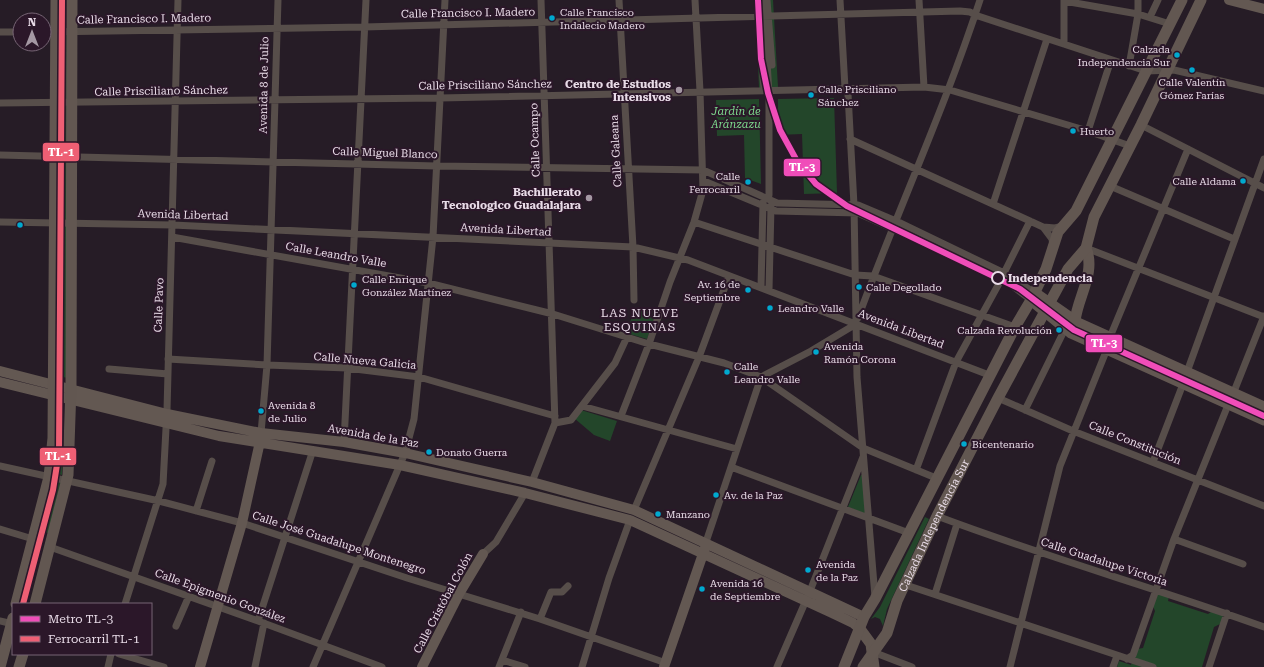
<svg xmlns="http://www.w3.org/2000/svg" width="1264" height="667" font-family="'Roboto Serif',serif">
<rect width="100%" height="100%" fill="#261c26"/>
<!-- green -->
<path fill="#23462a" d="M755,0h18l5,87 -19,1z
M64,33h7l-1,67h-7z
M834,98l3,95 -33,1 -2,-60 -24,1v-36z
M759,99l2,85 -16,-6 -1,-43 -27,1 -1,-36z
M63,105l7,1 -1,45h-7z
M62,157h7l-1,64h-7z
M61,226h8l-2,152 -7,-2z
M632,307l25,4 -10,28 -21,-6 6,-16z
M60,398l3,1 -1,76 -6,-2 3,-22z
M581,410l36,11 -7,20 -16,-6 -20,-17z
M861,475h3l2,39 -18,-7z
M55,480l7,1 -13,52 -6,-1z
M925,517l4,2 -42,90 -4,17 -3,-7 -5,-2 -4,2 9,-12z
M1157,593l12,3 -1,5 40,13 6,-4 9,5 -1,8 -8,4 -12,40h-85l2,-6 12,4 6,-16 6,-1 12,-37 -3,-7z"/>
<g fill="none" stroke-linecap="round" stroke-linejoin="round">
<!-- street -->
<path stroke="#574e4a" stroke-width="7" d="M541,0l14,423
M619,0l14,247 1,53
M763,0l6,93v102
M767,0l5,65
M840,0l5,88 3,6 6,111 3,172 18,220
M919,0l5,87
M1064,0v44
M1064,1l74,13 32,10
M758,12l6,78
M1150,17l8,-17
M0,32h20
M44,32l320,-5 596,-16 10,1 5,3 171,56 28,-1 90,21
M1129,66l9,-52v-14
M0,103l440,-5 484,-11 26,3 138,41 42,15
M1141,125l123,63
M1088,131l23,-71
M850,139l193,88 12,1 8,-2
M0,155l437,11 266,4 74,33 81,2 38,16 108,52 31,20
M704,181l72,30 82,2 144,65 29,22
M1110,186l124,53
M993,204l54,-165
M0,222l173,3 460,22 55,13 301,115
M694,222l161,53 18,1 142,51
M1043,227l9,12 1,7
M172,237l256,46 125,31 96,30 75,19 37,14 102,71 73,30
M1086,248l178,69
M1004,273l26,-52
M761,287l2,-84
M769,290l2,-84
M858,318c39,-106 87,-210 122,-318
M1110,337l78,-188
M168,359l99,6 80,3 72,9 136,39
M109,369l59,5
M1187,372l77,-213
M761,377l50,-26 45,-27
M1233,394l31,-78
M998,398l75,33 191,75
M582,406l155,43
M1025,410l40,-81
M621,416l28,-72 21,-62 24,-60 9,-32 -3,-99 -5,-91
M261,433l6,-68 11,-365
M344,442l22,-442
M1153,462l30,-78
M0,466l159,35 83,22 165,55 133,41 126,44
M731,467l178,66
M916,470l40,-108 46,-84
M532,482l23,-59 16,-3 44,-57 12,-26
M634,510l65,-153 30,-81
M196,511l16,-50
M937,516c108,41 219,72 327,111
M0,529l33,10
M1174,539l69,25
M706,542l55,-165
M50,547l208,74 124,46
M483,554l13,-12 29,-49
M906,585l247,82
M935,594l22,-70
M125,604l38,-120 4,-74 11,-410
M540,619l11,-27h11l6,-6
M0,621l13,3
M258,621l55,-171
M176,626l13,-30
M873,652l39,15
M119,654l45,13
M1127,659l6,-4 41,-116 54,-134
M502,660l23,7
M108,667l3,-13
M255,667l9,-44
M313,667l92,-214 9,-34 19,-182 12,-237
M499,667l22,-55
M582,667l27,-89 21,-58
M777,667l33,-76 53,-134
M1010,667l50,-201 47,-117
M1113,667l4,-11
M1209,667l18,-54"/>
<!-- secondary -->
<path stroke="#635852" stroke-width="10" d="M1229,0l35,9
M0,371l167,43 94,19 83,9 61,11 127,29 102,28 230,107
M0,382l219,54 181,29 125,28 105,27 202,93 21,10 7,6
M200,667l42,-144 19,-86
M422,667l37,-73 24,-40
M664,667l41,-119"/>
<!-- primary -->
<g stroke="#625751" stroke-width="11">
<path d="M1035,293l43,30 186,84"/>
<path d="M1031,300l40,33 193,87"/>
<path d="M1075,321c3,-25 21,-48 11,-73"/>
<path d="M16,604l33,-127 4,-39 3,-438"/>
<path d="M35,604l33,-129 3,-88 1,-387"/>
<path d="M860,629l11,15 3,23"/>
<path d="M0,667l13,-49"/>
<path d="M19,667l4,-13"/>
<path d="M844,667l20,-50 11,-18 140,-272 16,-27 15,-31 12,-37 18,-21 106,-211"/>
<path id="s1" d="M863,667l24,-34 10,-32 40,-85 61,-118 70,-129 18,-21 8,-31 47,-92 60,-125"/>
</g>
<!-- rail-1 casing -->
<g stroke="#2b1729" stroke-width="9">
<path id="rail-1" d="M23,604l30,-114 6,-38 3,-452"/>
</g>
<!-- rail-1 -->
<use href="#rail-1" stroke="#ee5f74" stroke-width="6"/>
<!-- metro-1 casing -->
<g stroke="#2b1729" stroke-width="9">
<path id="metro-1" d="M758,0l3,59 7,34 12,37 17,31 19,23 31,22 173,83 54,41 190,86"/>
</g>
<!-- metro-1 -->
<use href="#metro-1" stroke="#f04db9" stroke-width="6"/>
</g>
<!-- markers -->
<g fill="#00a9ce" stroke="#2b1729" stroke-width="1.5">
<circle cx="552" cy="18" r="3.5"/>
<circle cx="1177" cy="55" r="3.5"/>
<circle cx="1192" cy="70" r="3.5"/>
<circle cx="811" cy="95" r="3.5"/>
<circle cx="1073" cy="131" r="3.5"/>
<circle cx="1243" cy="181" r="3.5"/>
<circle cx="748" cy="182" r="3.5"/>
<circle cx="20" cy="225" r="3.5"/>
<circle cx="354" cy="285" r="3.5"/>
<circle cx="859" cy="287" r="3.5"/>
<circle cx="748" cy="290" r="3.5"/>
<circle cx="770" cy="308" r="3.5"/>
<circle cx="1059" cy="330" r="3.5"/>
<circle cx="816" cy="352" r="3.5"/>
<circle cx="727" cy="372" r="3.5"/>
<circle cx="261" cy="411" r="3.5"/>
<circle cx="964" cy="444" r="3.5"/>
<circle cx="429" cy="452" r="3.5"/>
<circle cx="716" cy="495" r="3.5"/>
<circle cx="658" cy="514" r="3.5"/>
<circle cx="808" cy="570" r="3.5"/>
<circle cx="702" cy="589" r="3.5"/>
</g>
<g fill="#a498a3" stroke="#2b1729" stroke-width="1.5">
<circle cx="679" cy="90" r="4"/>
<circle cx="589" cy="198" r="4"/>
</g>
<circle fill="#2b1729" stroke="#e8dbe7" stroke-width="2" cx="998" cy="278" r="6"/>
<g text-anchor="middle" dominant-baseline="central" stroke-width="4" stroke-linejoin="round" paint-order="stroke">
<!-- bus labels -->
<g font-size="10" fill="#e8dbe7" stroke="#2b1729" text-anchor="start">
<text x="560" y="12">Calle Francisco<tspan x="560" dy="13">Indalecio Madero</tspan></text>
<text x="1170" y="49" text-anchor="end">Calzada<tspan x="1170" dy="13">Independencia Sur</tspan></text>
<text x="1192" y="82" text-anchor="middle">Calle Valentín<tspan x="1192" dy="13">Gómez Farías</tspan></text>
<text x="818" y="89">Calle Prisciliano<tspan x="818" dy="13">Sánchez</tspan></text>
<text x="1080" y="131">Huerto</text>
<text x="740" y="176" text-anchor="end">Calle<tspan x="740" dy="13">Ferrocarril</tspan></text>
<text x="1236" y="181" text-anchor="end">Calle Aldama</text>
<text x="362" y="279">Calle Enrique<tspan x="362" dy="13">González Martínez</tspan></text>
<text x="740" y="284" text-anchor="end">Av. 16 de<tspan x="740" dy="13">Septiembre</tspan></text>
<text x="866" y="287">Calle Degollado</text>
<text x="778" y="308">Leandro Valle</text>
<text x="1052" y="330" text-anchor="end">Calzada Revolución</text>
<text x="824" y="346">Avenida<tspan x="824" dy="13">Ramón Corona</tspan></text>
<text x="734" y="366">Calle<tspan x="734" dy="13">Leandro Valle</tspan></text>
<text x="268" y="405">Avenida 8<tspan x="268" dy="13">de Julio</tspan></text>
<text x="972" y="444">Bicentenario</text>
<text x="436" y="452">Donato Guerra</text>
<text x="724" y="495">Av. de la Paz</text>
<text x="666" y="514">Manzano</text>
<text x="816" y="564">Avenida<tspan x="816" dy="13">de la Paz</tspan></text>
<text x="710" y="583">Avenida 16<tspan x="710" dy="13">de Septiembre</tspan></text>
</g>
<!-- street labels -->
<g font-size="11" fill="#e8dbe7" stroke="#2b1729">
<text transform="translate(468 13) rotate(-1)">Calle Francisco I. Madero</text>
<text transform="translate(144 19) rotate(-1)">Calle Francisco I. Madero</text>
<text transform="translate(264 85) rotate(-89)">Avenida 8 de Julio</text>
<text transform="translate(485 85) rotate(-1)">Calle Prisciliano Sánchez</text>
<text transform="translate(161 91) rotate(-1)">Calle Prisciliano Sánchez</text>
<text transform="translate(535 140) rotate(-92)">Calle Ocampo</text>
<text transform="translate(616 151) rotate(-93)">Calle Galeana</text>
<text transform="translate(385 153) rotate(2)">Calle Miguel Blanco</text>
<text transform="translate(183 215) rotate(2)">Avenida Libertad</text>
<text transform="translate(506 230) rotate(3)">Avenida Libertad</text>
<text transform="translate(336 255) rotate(10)">Calle Leandro Valle</text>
<text transform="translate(159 305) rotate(-88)">Calle Pavo</text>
<text transform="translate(901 329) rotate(21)">Avenida Libertad</text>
<text transform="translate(365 361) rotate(5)">Calle Nueva Galicia</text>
<text transform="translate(373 436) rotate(10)">Avenida de la Paz</text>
<text transform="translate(1135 443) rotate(22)">Calle Constitución</text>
<text stroke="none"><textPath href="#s1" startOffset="159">Calzada Independencia Sur</textPath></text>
<text transform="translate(339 543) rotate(18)">Calle José Guadalupe Montenegro</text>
<text transform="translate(1104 562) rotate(18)">Calle Guadalupe Victoria</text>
<text transform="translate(220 596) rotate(20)">Calle Epigmenio González</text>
<text transform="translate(443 603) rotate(-62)">Calle Cristóbal Colón</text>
</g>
<!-- poi labels -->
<g font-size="11" font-weight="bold" fill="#e8dbe7" stroke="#2b1729" text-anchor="end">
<text x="671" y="84">Centro de Estudios<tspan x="671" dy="13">Intensivos</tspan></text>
<text x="581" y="192">Bachillerato<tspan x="581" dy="13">Tecnologico Guadalajara</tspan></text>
</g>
<!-- park labels -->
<g font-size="11" font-style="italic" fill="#7dd98d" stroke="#2b1729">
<text x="736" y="111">Jardín de<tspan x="736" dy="13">Aránzazu</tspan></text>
</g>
<!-- stop labels -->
<g font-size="11" font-weight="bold" fill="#e8dbe7" stroke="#2b1729" text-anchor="start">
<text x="1008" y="278">Independencia</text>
</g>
<!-- neighbourhood labels -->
<g font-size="12" letter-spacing="1" fill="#e8dbe7" stroke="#2b1729">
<text x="640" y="313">LAS NUEVE<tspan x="640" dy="14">ESQUINAS</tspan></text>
</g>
</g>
<g stroke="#2b1729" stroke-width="1.5">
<rect x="42" y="142" width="38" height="20" rx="4" fill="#ee5f74"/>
<rect x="783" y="158" width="38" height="19" rx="4" fill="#f04db9"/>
<rect x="1085" y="334" width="38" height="19" rx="4" fill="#f04db9"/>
<rect x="39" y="447" width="38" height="19" rx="4" fill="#ee5f74"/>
</g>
<g font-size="11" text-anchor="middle" font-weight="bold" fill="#fff">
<text x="61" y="156">TL-1</text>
<text x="802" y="171">TL-3</text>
<text x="1104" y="347">TL-3</text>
<text x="58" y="460">TL-1</text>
</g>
<!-- legend -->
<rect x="12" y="603" width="140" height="52" fill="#2b1729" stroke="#776575"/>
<rect x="20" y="616" width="20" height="6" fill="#f04db9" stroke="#776575"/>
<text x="48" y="623" font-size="12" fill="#e8dbe7">Metro TL-3</text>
<rect x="20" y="636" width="20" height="6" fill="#ee5f74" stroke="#776575"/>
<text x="48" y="643" font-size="12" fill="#e8dbe7">Ferrocarril TL-1</text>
<!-- north arrow -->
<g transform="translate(32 32)"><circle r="19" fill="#2b1729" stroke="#776575"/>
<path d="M0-3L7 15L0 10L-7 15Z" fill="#a498a3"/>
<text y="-6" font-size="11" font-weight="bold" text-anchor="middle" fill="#e8dbe7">N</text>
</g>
</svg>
